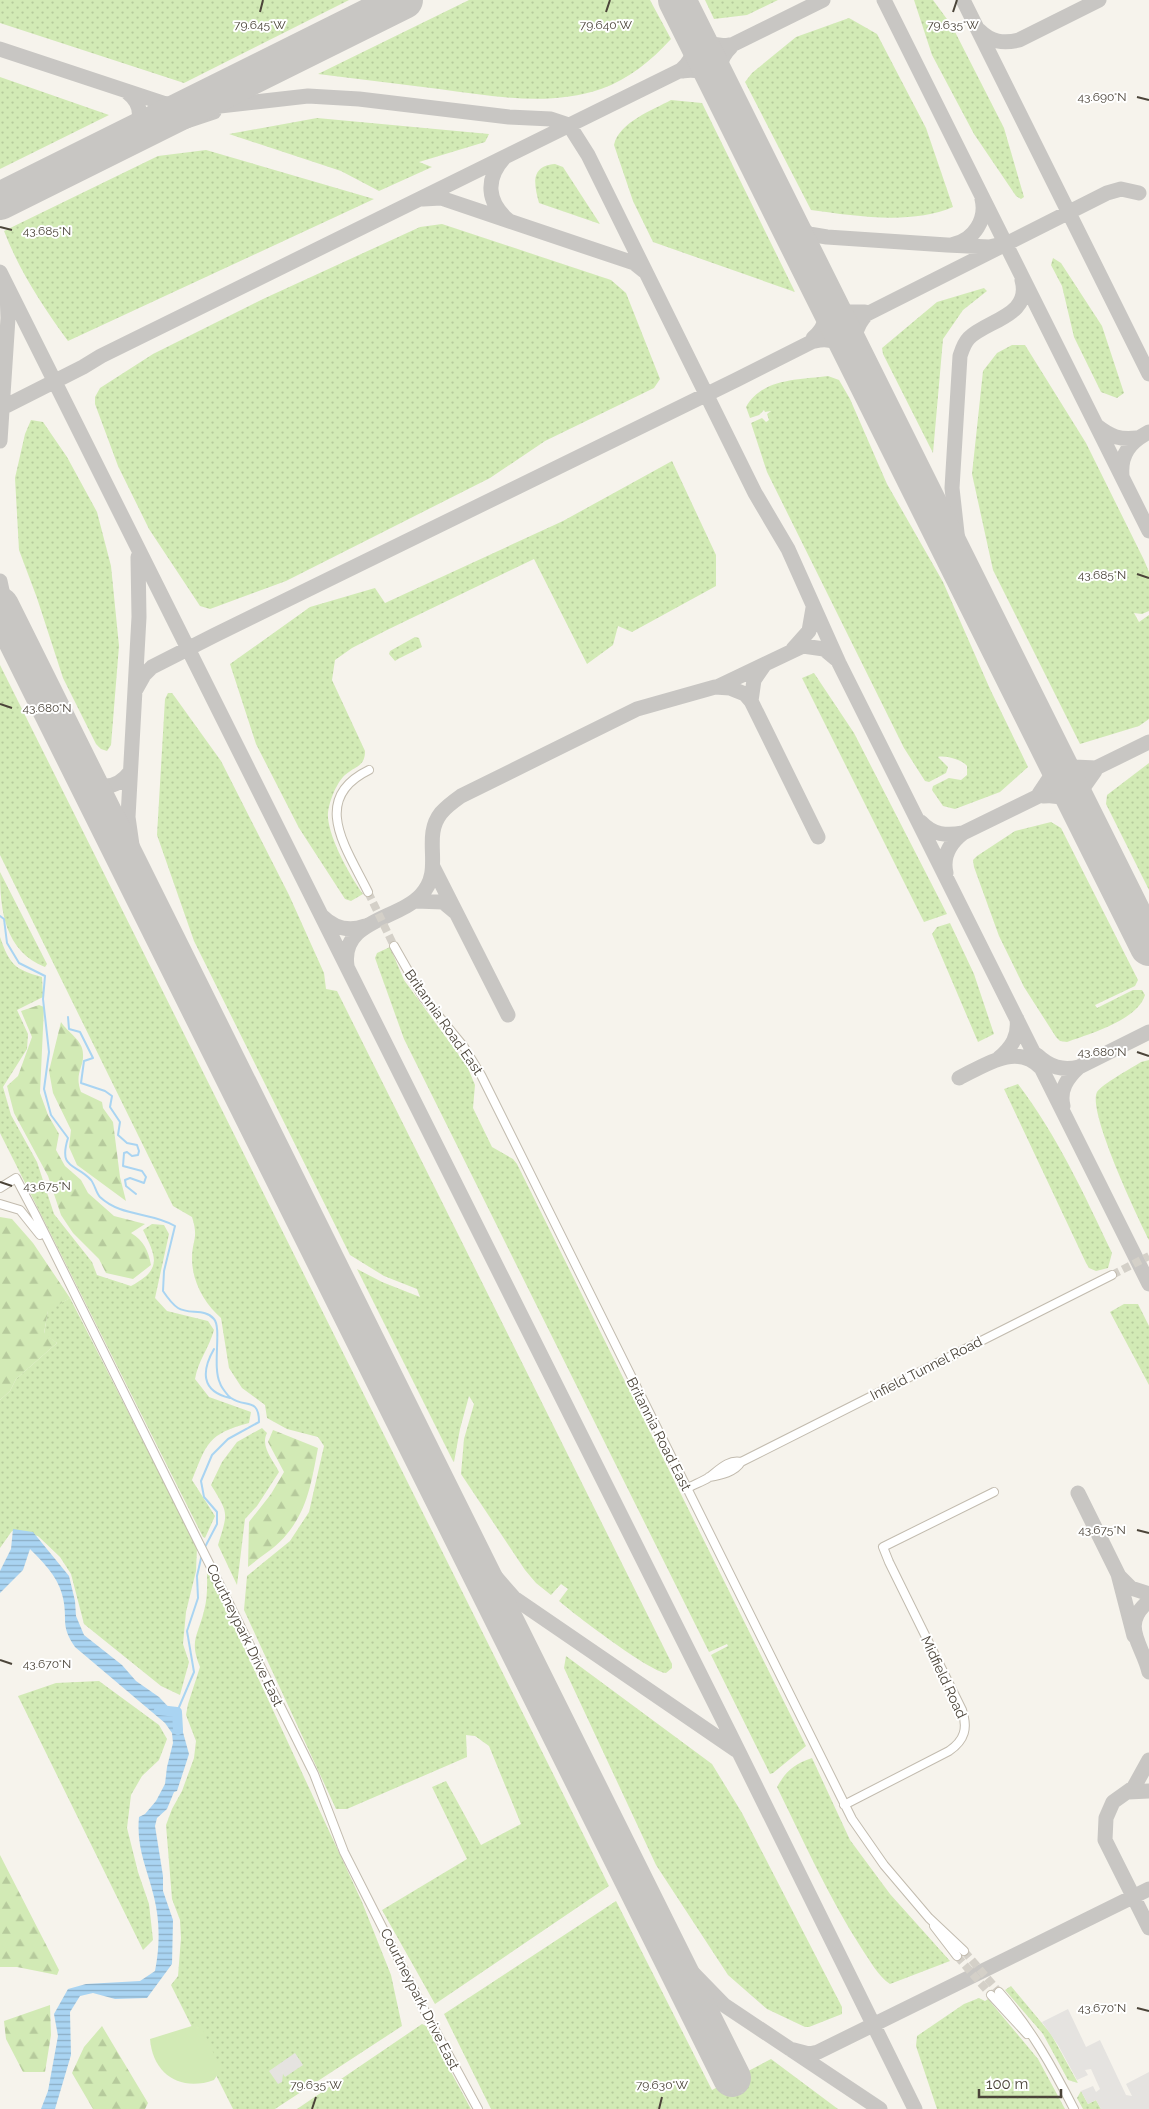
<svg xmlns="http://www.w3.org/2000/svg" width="1149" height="2109" font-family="Raleway,sans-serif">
<defs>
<pattern id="grass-dots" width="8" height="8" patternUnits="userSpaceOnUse" patternTransform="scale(1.25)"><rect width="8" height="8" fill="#d2eab5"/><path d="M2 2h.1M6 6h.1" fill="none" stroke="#b6ca9c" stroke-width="1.8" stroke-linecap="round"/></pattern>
<pattern id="forest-firs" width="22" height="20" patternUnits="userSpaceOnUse" patternTransform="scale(1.25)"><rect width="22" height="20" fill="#d2eab5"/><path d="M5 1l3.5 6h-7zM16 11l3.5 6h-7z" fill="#b6ca9c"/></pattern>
<pattern id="water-rules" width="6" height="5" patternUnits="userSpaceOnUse" patternTransform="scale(1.25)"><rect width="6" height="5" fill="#a9d4f2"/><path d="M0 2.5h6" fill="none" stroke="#8caec5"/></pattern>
</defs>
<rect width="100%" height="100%" fill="#f6f3ec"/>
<!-- grass -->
<path fill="url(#grass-dots)" d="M0,0h349l-165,83 -184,-60z
M469,0h181l21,39c-20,22 -42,40 -70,50 -52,18 -109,7 -162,0 -40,-5 -81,-10 -121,-15z
M705,0h73l-31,15 -33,4z
M914,0h19l19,26 52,102 20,69 -3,2 -5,-3 -42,-62 -42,-79z
M849,18l28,16 49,94 27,79c-41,18 -98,9 -142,3l-66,-128 7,-9 44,-36z
M0,77l109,38 -109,54z
M671,100l31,3 93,189 -142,-50 -20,-41 -19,-56c5,-23 39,-35 57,-45z
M317,118l172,16 -4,8 -66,20 13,5 -53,24 -38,-20 -112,-37z
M206,150l168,49 -306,142c-25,-34 -49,-71 -64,-110l154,-75z
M555,164l8,3 37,57 -61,-21c-5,-19 -9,-37 16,-39z
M442,224l169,56 15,13 34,86 -6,9 -109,53 -55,37 -204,103 -76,28 -10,-3 -51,-77 -31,-63 -23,-62v-7l5,-9 53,-34 110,-55 157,-72z
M1053,258l8,5 41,63 22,67 -7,5 -16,-6 -27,-55 -12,-51 -11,-21z
M984,288l3,3 -24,19 -20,29 -10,114 -50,-99 -1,-6 55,-46z
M1012,345h13l61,98 58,117 5,12v39l-7,3 -8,-1 5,9 10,-7v104l-10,7 -59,18 -87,-174 -21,-96 11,-103 14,-18z
M828,376l11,4 11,19 37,85 56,98 47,107 38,78 -28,25 -45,17 -12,-3 -11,-16 1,-4 16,-8 12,2 6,-5v-9c-4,-6 -22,-11 -29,-9l10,10 -2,6 -17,9 -4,-1 -21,-33 -137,-276 -16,-49 11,-5 4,4 3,-2 -2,-6 4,-3 -6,1 -1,-2 -5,5 -9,3 -4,-11c16,-29 53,-27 82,-31z
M31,420l12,2 24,35 30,55 14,54 8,80 -8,99 -4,6 -6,-2 -5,-5 -33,-66 -26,-80 -18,-48 -4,-72 10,-44z
M672,461l44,94v31l-84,46 -14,-6 -5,19 -26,19 -53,-105 -147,71 -35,18 -17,12 -3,20 33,71c0,16 -10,15 -20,24 -9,8 -18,31 -17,43 2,22 22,58 35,76l-12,7 -6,-2 -46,-71 -43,-84 -26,-80 80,-57 65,-19 10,15 178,-82z
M415,637l4,1 3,9 -24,12 -3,2 -6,-7 1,-3z
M0,665l609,1221 -174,118 -53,-94 85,-51 -35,-72 14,-6 35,64 40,-21 -32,-78 -14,-10 -9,-1 1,22 -120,52h-11l-92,-199 3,-34 43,-35 19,-29 15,-66 -6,-9 -31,-8 -20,-11 -2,-13 -23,-17 -13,-20 -8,-50c-16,-14 -29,-36 -29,-59 0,-20 7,-20 0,-42l-19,-11 -173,-351z
M814,673l40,60 93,181 -23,8 -122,-244z
M168,693h4l3,4 46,64 68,134 35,78 2,16 11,2 335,673v4l-6,5c-16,-1 -92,-59 -107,-72l9,-12 -7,-5 -10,11 -15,-12 -11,-13 -64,-96 3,-35 10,-35 -5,-8 -9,33 -6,33 -1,-1 -96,-192 25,13 38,15 -3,-8 -33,-13 -34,-21 -156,-314 -37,-106 8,-136z
M1149,763v127l-43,-86 1,-9z
M1051,822l10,6 77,152 -3,6 -40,19 2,3 36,-18h9l3,5c-7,25 -56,39 -78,47l-7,-1 -4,-4 -32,-50 -25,-51 -25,-69 -1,-7 4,-4 38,-25z
M0,872l47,92 -2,3c-40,-16 -45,-56 -45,-95z
M950,923l24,51 20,60 -16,8 -46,-108 5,-7z
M0,937c10,28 14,32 42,40l1,20 -26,13 11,24 -1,15 -24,38 8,28 26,47 17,52 38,48 5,13 34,11c32,-17 25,-29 12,-56l9,-6 12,1 5,9 -14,64 12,13 41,10 6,9c-5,18 -16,31 -19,49l14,18 42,15 -2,11c-41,11 -42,20 -57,57l23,36 -10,22 -2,-1 -203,-404z
M390,947l14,33 63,86 8,19 -2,23 19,39 21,12 4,5 289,582 -33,27 -3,1 -59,-119 17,-9 -1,-2 -18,8 -305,-613 -29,-81 2,-5z
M1149,1060v180c-11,-22 -62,-129 -52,-148 5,-8 35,-24 44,-30z
M1018,1084c40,53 66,110 94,169l-4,15 -12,3 -7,-3 -3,-5 -82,-174z
M70,1298l127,249 -1,24 -10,41 -3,32 6,18 -9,33 -19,-9 -77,-62 -13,-50 -11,-17 -22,-21 -26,-5 -12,17v-148l10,-9 6,-12 41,-36 -13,-9 4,-24z
M1124,1304h14l11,22v59l-39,-73z
M262,1428l5,5c-7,13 6,27 12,39l-22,34 -12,13 -8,66 -19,-40c10,-33 11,-31 -7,-60l11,-23 15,-20z
M207,1568l155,334 29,73 11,51 -127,83h-42l-62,-124 7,-9 3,-38 -1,-18 -8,-21 -6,-74 6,-16 10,-18 12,-33 2,-17 -10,-26 2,-11 12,-37c-11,-27 -2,-31 4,-56 4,-14 3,-28 3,-43z
M566,1656l146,108 30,49 100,194v7l-33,13h-4l-38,-18 -39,-34 -72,-110 -92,-197z
M99,1681l60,44 8,14 -8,21 -17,16 -11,19 -4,33 11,44 11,32 4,36 -10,10 -125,-254 38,-13z
M812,1758l38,82 40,54 60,67 -60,23c-11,-7 -20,-23 -28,-35 -33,-51 -58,-107 -85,-162 9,-16 17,-23 35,-29z
M616,1901l96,189 59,-31 67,50h-347l-47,-95z
M1011,1986l40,48 27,49 -10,-3 -25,-46 -38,-44z
M979,1998l6,3 3,-2 50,60 27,50h-128l-21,-63 1,-10 47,-32z
M422,2024l4,2 45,83h-174z
M1081,2091l7,13 8,-4 5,9h-18l-6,-11z"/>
<!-- forest -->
<path fill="url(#forest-firs)" d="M39,1005l5,2 -4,86 8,22 11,19 -3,16 9,16 16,14 7,13 26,23 31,8 -14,9c13,8 17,17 20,32l-18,14 -27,-6 -7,-14 -26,-26 -12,-18 -13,-39 -34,-63 -7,-27 11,-10 14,-39 -11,-26z
M61,1022c7,11 22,18 22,32 1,14 -9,19 -2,38l21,10 1,6 10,14 7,55 6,24 -49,-36 -8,-18 2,-17 -18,-37 -4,-22z
M0,1217l12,2 21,24 37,55 -22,13 -4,22 13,10 -41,36 -6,12 -10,9z
M273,1430l45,18c-6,31 -10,61 -31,86 -10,13 -26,22 -39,33l1,-45 22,-28 13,-22 -16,-30z
M0,1855l59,115 -2,5 -40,-8h-17z
M50,2005l1,30 -6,37h-22l-17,-33 -2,-18z
M102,2026l46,77 -3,6h-52l-21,-36 12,-26z"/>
<!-- pitch -->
<path fill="#d2eab5" d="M195,2025l7,3 19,41 -7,11c-33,12 -61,-5 -64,-41z"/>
<!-- parking -->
<path fill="#e5e3e0" d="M1068,2009l18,38 14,-7 26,55 6,1 -6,-12 23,-12v37h-48l-5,-9 -8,4 -7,-13 12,-5 3,6 4,-3 -9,-20 -6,1 3,5 -11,5 -19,-35 -16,-23z
M295,2053l8,12 -18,12 -2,-3 -1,8 -4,2 -9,-13z"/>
<!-- water -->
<path fill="url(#water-rules)" d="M13,1529l20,3 36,44 6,25 1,15 8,19 38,30 14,16 23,16 20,21 10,36 -12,37 -3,1 -7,17 -10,9 -2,8 8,50v15l10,29 -1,44 -25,34 -32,1 -22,-6 -13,3 -10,16 1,43 -16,54h-14l7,-18 10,-55 -4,-22 14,-25 18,-5 54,-3 15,-10c5,-25 5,-50 -1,-74 -7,-29 -18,-49 -15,-80l6,-3 11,-13 9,-17 2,-17 6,-24 -1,-10 -7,-10 -90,-76c-15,-22 -7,-26 -12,-49 -4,-20 -19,-35 -33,-49l-7,21 -23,23v-22l11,-22z"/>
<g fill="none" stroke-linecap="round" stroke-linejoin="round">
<!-- stream -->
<path stroke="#a9d4f2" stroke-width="2" d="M0,916l4,3 3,24 12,20 26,13 -2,23 6,53 -5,37 7,26 17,23c-10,32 8,25 23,42 4,5 5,13 9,17 21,20 52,15 75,29l-11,45 -1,20c4,6 9,13 15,17 11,7 27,0 36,11 8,9 -2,48 6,64 1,4 8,13 11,15 14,10 28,-1 28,24l-31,17 -16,16 -11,26 3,16 13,15v12l-12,23
M68,1017l1,12 11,3 13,26 -9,3 -3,22 24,8 7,5 -2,11 10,15 -2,13 9,8 10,2 2,6 -1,4 -6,1 -5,-4 -3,1 -1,13 19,5 4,6 -2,6 -14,-5 -5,2 1,6 10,8
M214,1349c-12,21 -14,42 16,49
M177,1712l17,-40 -7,-41 11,-33 -1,-22 5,-22"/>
<!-- river -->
<path stroke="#a9d4f2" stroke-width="10" d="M159,1710l18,2 1,18"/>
<!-- taxiway -->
<path stroke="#c8c6c3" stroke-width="15" d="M884,0l265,531
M963,0l186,374
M691,26c10,14 22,22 39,19
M979,30c12,12 24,14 40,10l80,-40
M0,49l163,54 24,5 24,-1 97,-11 51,3 150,18 42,2 18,6 19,30 167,338 33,56 51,114 310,621
M681,70c17,-14 14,-31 7,-49
M683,71c24,-5 34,12 45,31
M724,89c-6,-16 -6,-30 7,-42
M127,92c17,13 15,30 3,45
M187,102l25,-6
M106,148l108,-36
M504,158c-19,21 -17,44 4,62
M423,199l18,-1 193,65 10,8
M786,218l23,16 18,3 120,8 42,2 9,-2
M954,244c20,-4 33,-25 28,-45
M0,272l729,1460 186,377
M813,338c15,-12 15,-27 11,-44l22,18h19
M815,341c19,-5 31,5 42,19
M857,360c-4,-18 -3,-33 10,-46
M0,409l83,-42 18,-11 722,-356
M1097,426c14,11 23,14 40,12
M0,441l8,-123 -1,-27
M1122,476c-2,-22 8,-34 27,-44
M138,557l1,60 -11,200 5,35 10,34 16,39
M961,569l-9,-81 8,-132c2,-6 4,-13 9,-18 18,-18 63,-22 53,-58
M0,581l6,28 16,41
M793,649l16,-18 4,-23
M717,687l86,-41 21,3 12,10
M135,691l9,-16 8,-8 63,-32 521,-255 371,-187 14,-4 18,4
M751,701l3,-21 11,-16
M83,773c13,19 34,16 47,-1
M1039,794l14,-21v-19l21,13 22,1
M1043,796c18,-2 29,4 40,18v-26l12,-17
M921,822c12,13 25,14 42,11l186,-91
M433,867l75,148
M946,873c-4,-17 4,-30 17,-40
M416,901l27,1 12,10
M322,916c12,12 27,16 43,10
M347,966c-7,-46 51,-46 74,-71 24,-25 0,-57 20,-82 5,-6 13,-12 20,-17l176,-87 78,-22 15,1 15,6 6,7 67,136
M1037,1055c13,12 25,16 42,12
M999,1058c13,-11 20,-22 18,-39
M959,1078c26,-13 58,-36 82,-10
M1063,1106c-4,-16 4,-28 16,-39l70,-35
M1078,1493l40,81 16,62
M458,1526l23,34 33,38 222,152
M1119,1576l12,12 18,6
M1149,1601c-30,24 -6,44 0,71
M1149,1760l-15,27 -21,15 -7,16 -1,22 44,88
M1128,1792l21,-1
M658,1927l28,39 38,39 156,104
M790,2049l19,5 9,-2 331,-163"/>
<!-- runway -->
<path stroke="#c8c6c3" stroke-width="38" d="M677,0l472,947
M0,201l404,-201
M0,606l732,1472"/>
<!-- minor-tunnel -->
<path stroke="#d4d0c8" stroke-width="8" stroke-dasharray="8 4" stroke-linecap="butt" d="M368,892l26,54
M1112,1275l37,-19
M964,1951l35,41
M957,1956l34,39"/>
<!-- minor casing -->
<g stroke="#c2bbae" stroke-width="10">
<path id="minor" d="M368,892c-21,-43 -59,-93 1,-122
M394,946l29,51 41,50 17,28 371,744 32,46 45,53 35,33
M0,1188l16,-10 19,36 279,560 30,78 85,167 49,90
M0,1204l20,6 20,25
M709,1477c12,-2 26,-5 32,-15l371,-187
M686,1489c7,-4 15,-7 22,-11 10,-7 20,-19 33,-16
M844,1805l105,-54c16,-11 19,-23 13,-41l-73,-148 -6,-15 111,-55
M934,1926l23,30
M999,1992c31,35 54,76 75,117
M991,1995l36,39"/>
</g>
<!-- minor -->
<use href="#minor" stroke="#fff" stroke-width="8"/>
</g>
<!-- ticks -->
<path fill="none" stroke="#4b4439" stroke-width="2" d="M260,12l3,-12M606,12l4,-12M953,12l4,-12M1137,97l12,3M0,227l12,3M1137,574l12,4M0,704l12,4M1137,1052l12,4M0,1182l12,4M1137,1530l12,3M0,1660l12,4M1137,2008l12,3M312,2109l4,-12M659,2109l3,-12"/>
<g text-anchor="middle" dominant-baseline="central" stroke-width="4" stroke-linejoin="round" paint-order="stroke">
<!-- street labels -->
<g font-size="14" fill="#4b4439" stroke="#fff">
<text transform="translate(444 1022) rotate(55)">Britannia Road East</text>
<text transform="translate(926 1368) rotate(-27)">Infield Tunnel Road</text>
<text transform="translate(659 1434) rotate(63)">Britannia Road East</text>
<text transform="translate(245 1635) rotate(64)">Courtneypark Drive East</text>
<text transform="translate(944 1677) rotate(65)">Midfield Road</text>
<text transform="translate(420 1999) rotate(63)">Courtneypark Drive East</text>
</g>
</g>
<g font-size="12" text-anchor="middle" fill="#4b4439" stroke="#fff" stroke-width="4" stroke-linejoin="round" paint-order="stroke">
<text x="260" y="29">79.645°W</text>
<text x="606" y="29">79.640°W</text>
<text x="953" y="29">79.635°W</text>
<text x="1102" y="101">43.690°N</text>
<text x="47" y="235">43.685°N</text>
<text x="1102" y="579">43.685°N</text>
<text x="47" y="712">43.680°N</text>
<text x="1102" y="1056">43.680°N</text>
<text x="47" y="1190">43.675°N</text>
<text x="1102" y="1534">43.675°N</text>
<text x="47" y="1668">43.670°N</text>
<text x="1102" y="2012">43.670°N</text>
<text x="316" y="2089">79.635°W</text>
<text x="662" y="2089">79.630°W</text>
</g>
<!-- scale -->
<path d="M979 2089v8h82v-8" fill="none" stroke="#4b4439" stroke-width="2.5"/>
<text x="986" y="2089" font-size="15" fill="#4b4439" stroke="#ffffff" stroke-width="4" paint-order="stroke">100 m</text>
</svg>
